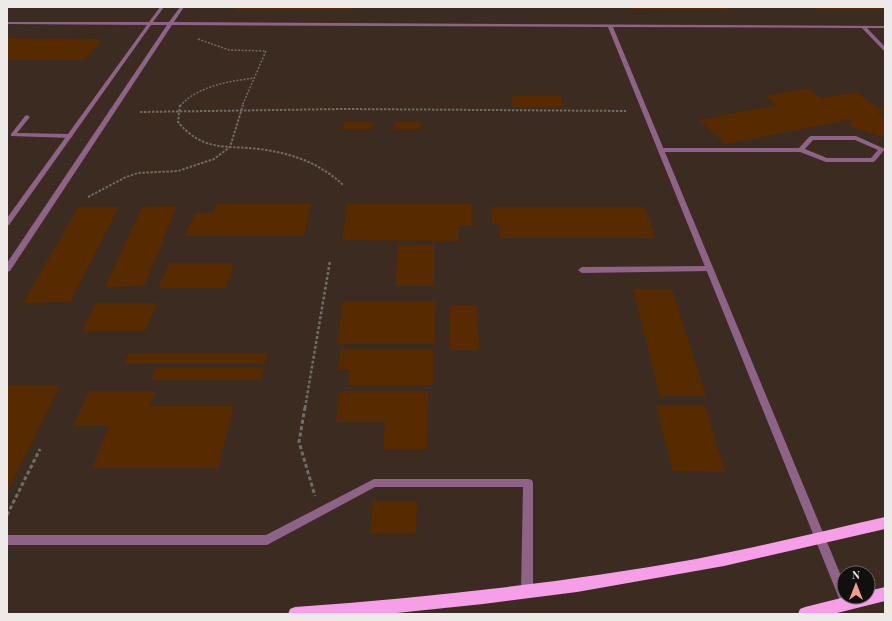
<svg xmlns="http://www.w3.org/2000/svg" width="892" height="621" font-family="'Playfair Display',serif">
<rect width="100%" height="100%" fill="#2b2622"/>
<!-- industrial -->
<path fill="#3b2b20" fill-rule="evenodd" d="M7,7h878v607h-878zM844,573h24v24h-24z"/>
<!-- building -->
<path fill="#582a00" d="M236,7h117l-1,3h-117z
M630,7h99l1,3 -99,-1z
M813,7h72v3h-69z
M7,38l95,1 -18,21h-77z
M808,88l14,10 33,-6 30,20 -9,2 9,3v21l-37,-12 5,-7 -128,25 -26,-24 77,-15 -10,-9z
M511,96h50l2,11h-50z
M344,122h28l-1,7h-29z
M395,122h26l-1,7h-26z
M216,204h95l-7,32h-119l10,-23h18z
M347,204h125l1,22h-15v15l-116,-1z
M177,206l-33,80 -39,1 37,-80z
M78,207h41l-49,95 -47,1z
M491,207h154l11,31h-156l-1,-14h-7z
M398,245h36v41h-39z
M169,263h65l-8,25h-68z
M633,289h39l34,107h-46z
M343,301h92v43h-98z
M96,303h61l-12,28h-63z
M450,306h27l2,44h-29z
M341,349h92v36h-85l2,-16h-12z
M129,353h138l-2,11h-141z
M156,368h108l-3,12h-109z
M7,385h53l-53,108z
M89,391h67l-6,15h84l-16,62h-126l17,-42h-36z
M340,391h88l-1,58h-44l2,-27h-49z
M656,405h49l20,67 -52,-1z
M373,501h44l-1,32h-46z"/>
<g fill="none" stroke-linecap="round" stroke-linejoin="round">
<!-- path-far3 -->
<path stroke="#706c68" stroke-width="1.5" stroke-dasharray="2 1.5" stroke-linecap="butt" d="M198,39l31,11 37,1 -24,55
M180,106c18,-20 49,-25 75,-28"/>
<!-- path-far2 -->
<path stroke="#706c68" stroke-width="2" stroke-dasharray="2.5 1.5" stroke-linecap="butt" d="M180,105l-2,17c25,30 47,23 81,27 32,4 61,14 84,36
M140,112l204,-3 282,2
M88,197l38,-20 12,-4 40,-2 36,-12 16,-12 13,-42"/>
<!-- path-far1 -->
<path stroke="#706c68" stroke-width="2.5" stroke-dasharray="3 2" stroke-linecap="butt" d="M305,408l25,-147"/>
<!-- path -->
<path stroke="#706c68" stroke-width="3" stroke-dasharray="4 2.5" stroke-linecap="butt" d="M305,407l-6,35 16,54
M7,515l33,-66"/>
<!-- service -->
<path fill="#8e6387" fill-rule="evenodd" d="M27,115l3,2 -13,16 53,1 3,2 -3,2 -59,-2v-2l14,-18z
M811,136h45l29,13 -10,12 -2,1h-47l-26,-10h-139l-3,-2 3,-2h138l10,-11zM813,140h42l23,10 -7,8h-44l-22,-9z
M709,266l3,1 1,2 -1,2 -130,2 -4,-3 4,-3z
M374,479h154l4,1 1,3v109l-2,4 -4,2 -4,-2 -2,-4 2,-105h-148l-108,58h-260v-10h259z"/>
<!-- minor -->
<path fill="#8e6387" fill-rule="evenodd" d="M160,7h4l-11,15h16l11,-15h4l-10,15 711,4v2h-18l18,19v5l-23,-24 -249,-1 231,556v14h6l3,7 -2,4 -4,2 -4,-2 -235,-581 -436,-2 -162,246 -3,1v-9l160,-238h-16l-142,200h-2v-7l140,-193 -140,-1v-2h142z"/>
<!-- primary -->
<path fill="#f79ee8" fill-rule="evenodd" d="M885,517v12l-161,37 -147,26 -94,12 -96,10h-99l2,-5 5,-2c134,-10 269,-24 401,-48 64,-12 126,-28 189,-42z
M885,587v14l-52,13h-35l2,-5 5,-2 40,-10h23v-6z"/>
</g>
<!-- border -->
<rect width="892" height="621" fill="none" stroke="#eeeae8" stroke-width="16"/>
<!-- north arrow -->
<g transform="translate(856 585)"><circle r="19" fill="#12100e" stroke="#6a6765"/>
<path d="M0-3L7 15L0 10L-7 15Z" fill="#f59c92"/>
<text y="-6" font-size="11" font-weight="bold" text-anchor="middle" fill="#eeeae8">N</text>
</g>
</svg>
